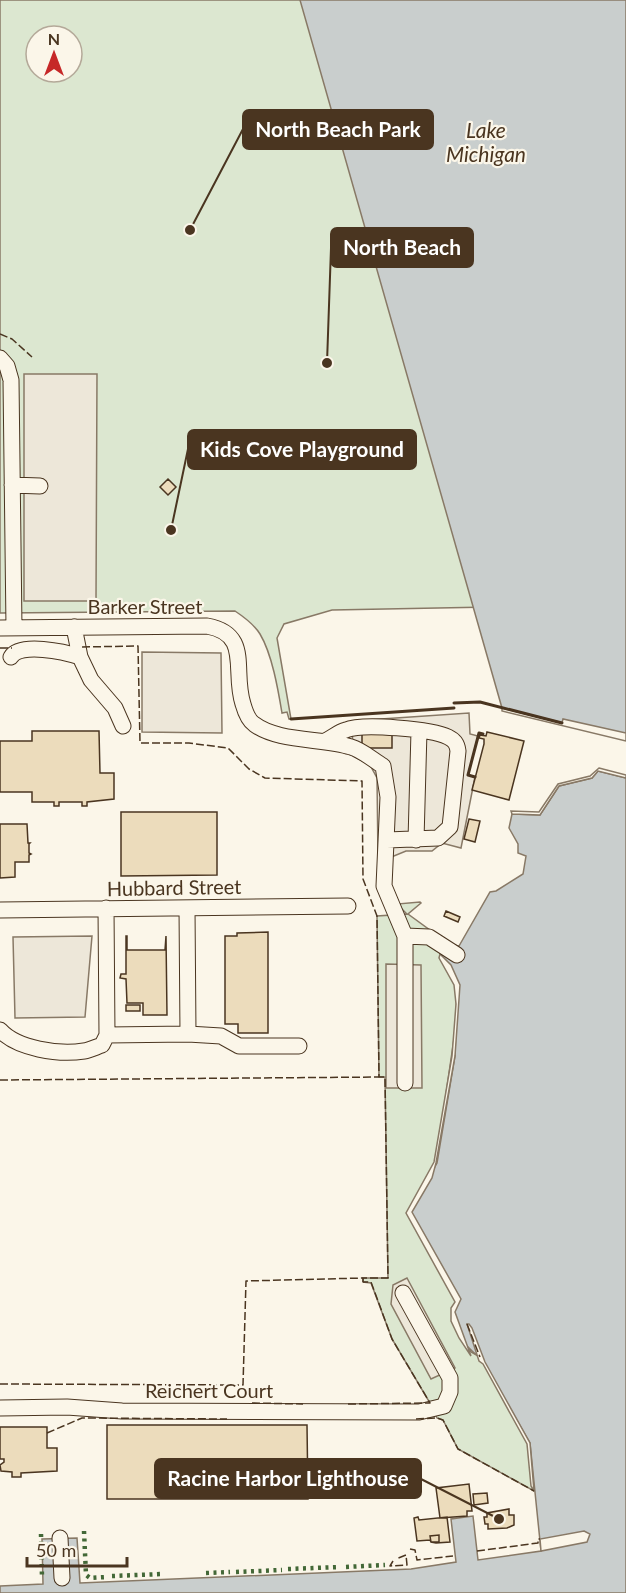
<svg xmlns="http://www.w3.org/2000/svg" width="626" height="1593" font-family="Lato,sans-serif">
<rect width="100%" height="100%" fill="#fbf6e9"/>
<!-- green -->
<path fill="#dce7d0" stroke="#887966" stroke-width="1.5" fill-rule="evenodd" d="M0,0h319l171,607 -158,3 -48,14 -7,14 14,81h-2l-2,-7 -5,1c-4,-24 -10,-59 -22,-79 -6,-10 -16,-17 -25,-23l-235,2zM36,36h36v36h-36z
M420,902l1,1 -13,11 41,30 10,60 -23,159 22,139 3,34 10,16 9,5 50,86 4,48 -76,-42 -15,-29 -6,-2 -7,-15 -38,-64 -21,-56 -8,-1v-4h25l-3,-201h-6l-2,-161 30,-2 -10,-10z"/>
<!-- parking -->
<path fill="#ede7d9" stroke="#887966" stroke-width="1.5" d="M24,374h73l-1,227h-72z
M142,652l79,1 1,80 -80,-1z
M469,713l1,21 8,2 -10,39 7,2 -14,71 -19,-5 -10,8h-26l-17,7 -11,1 -1,-81 -7,-13 -17,-9 -1,-35z
M92,936l-7,81 -70,1 -2,-81z
M386,964l35,1 1,123h-36z
M407,1278l48,90 -24,11 -40,-75 2,-19z"/>
<!-- water -->
<path fill="#c9cecd" stroke="#887966" stroke-width="1.5" d="M300,0h326v738l-124,-30z
M598,771l28,7v815h-626v-7l43,-2 -1,-45 35,-1 3,45 331,-14 45,-7 -5,-43 22,-3 5,44 63,-9 -11,-108 -50,-86c-17,-10 -33,-37 -22,-56l-49,-89 28,-49 18,-107 2,-72 -16,-27 8,-13 10,2 31,-54 6,-1 27,-17 3,-18 -8,-3v-9l-9,-16 3,-14 28,1 19,-29 33,-8z"/>
<!-- pier -->
<path fill="#fbf6e9" stroke="#887966" stroke-width="1.5" d="M502,708l60,15 1,-4 63,14v8l-124,-30z
M599,768l27,7v3l-28,-7 -6,7 -33,8 -19,29 -28,-1 -1,-3 28,1 19,-28 32,-8z
M440,954l11,11 9,20 -5,71 -19,107 -4,15 -20,34 49,87 -6,13 16,44 -12,-18 -8,-17v-13l4,-6 -49,-89 28,-51 18,-106 4,-52 -2,-19 -15,-27z
M467,1324h2l3,4 13,34 45,81 4,48 -3,-5 -4,-42 -44,-80 -4,-3z
M584,1531l6,3 -3,8 -46,9 -1,-12z"/>
<!-- building -->
<path fill="#ecdcbc" stroke="#4a3520" stroke-width="1.5" d="M168,479l8,8 -8,8 -8,-8z
M32,731h67l1,42h14v26l-27,3v4h-5v-4h-23v4h-5v-4h-22v-10h-32v-51h32z
M362,731h30v17h-30z
M487,732l37,9 -15,59 -37,-10 12,-46v-5l-5,-1 1,-3 6,1z
M121,812h96v63l-96,1z
M469,819l11,2 -5,21 -11,-3z
M0,824h27l1,19h2l-1,1v9l2,1 -2,1v7h-14v15l-15,1z
M446,911l14,6 -2,5 -14,-6z
M268,932v101h-30v-9h-13v-88h12v-3z
M126,936h1v14h38l1,-14 1,79h-24v-12h-16l-1,-24 -6,-1 1,-4h5z
M126,1005h14v6h-14z
M107,1425h200l1,74h-201z
M0,1427h47v21h10v23l-36,2v4h-9v-5l-11,-1 -1,-6 4,-3v-3h-4z
M469,1484l3,27h-5v5l-27,2 -4,-30z
M487,1493l1,10 -14,2 -1,-11z
M509,1509v6h5v10l-7,3 -19,1v-5h-3l-1,-7h3v-4z
M418,1517l1,3 28,-3 3,25 -14,1 -5,-1 -1,-2 -13,1 -3,-23z
M439,1535v7h-8l-1,-6z"/>
<g fill="none" stroke-linecap="round" stroke-linejoin="round">
<!-- minor casing -->
<g stroke="#4a3520" stroke-width="17">
<path id="minor" d="M0,358l7,8 4,14 3,248
M12,485l28,1
M74,627l6,30 11,23 24,28 8,18
M0,628l207,-2c45,8 25,45 36,78 2,7 5,16 11,20 23,18 69,14 97,23 11,3 22,13 32,19l5,31 -4,89 21,50v147
M11,657c9,-15 54,-5 69,0
M325,741c7,-3 13,-9 21,-11 16,-7 86,-1 102,7 6,3 9,6 10,14l-8,76 -12,11 -51,2
M416,840l3,-109
M187,908l1,126
M0,910l348,-4
M405,936l24,1 28,18
M0,1030c17,19 59,25 84,21 6,-1 12,-4 18,-6l5,-10 -1,-127
M107,1035l81,-1 33,2 18,10h60
M0,1408l67,-1 55,4 297,1 25,-6 6,-14v-14l-47,-85
M60,1538l2,40"/>
</g>
<!-- minor -->
<use href="#minor" stroke="#fbf6e9" stroke-width="15"/>
<!-- hedge -->
<path stroke="#436837" stroke-width="4.5" stroke-dasharray="3 4.5" stroke-linecap="butt" d="M84,1531l2,44 4,3 17,-1
M41,1534l1,43
M346,1567l39,-2
M288,1569l52,-2
M236,1572l46,-2
M206,1573l24,-1
M112,1576l50,-2"/>
<!-- fence -->
<path stroke="#4a3520" stroke-width="1.5" stroke-dasharray="8 3" stroke-linecap="butt" d="M0,334l12,5 20,18
M0,648h12
M0,1080l379,-3 -2,-161 -14,-37 -1,-98 -97,-3 -16,-9 -21,-21 -39,-5h-49l-2,-97 -57,1
M363,1282v-4h25l-3,-201h-6
M467,1324l13,33
M0,1384l243,1 3,-104 117,-3
M252,1403l51,1
M348,1404l82,-1 -38,-64 -21,-57h-8
M416,1419l21,-1 6,2 15,29 76,42
M47,1433l35,-15 145,1
M410,1549l5,1 2,10 36,-4
M477,1551l61,-8v-4h2
M393,1561l-3,5 17,-1 -1,-10 -10,4"/>
<!-- wall -->
<path stroke="#4a3520" stroke-width="3" d="M454,703l26,-1 82,21
M291,719l163,-11
M475,777l-7,-2 11,-42 4,1"/>
</g>
<g text-anchor="middle" dominant-baseline="central" stroke-width="4.5" stroke-linejoin="round" paint-order="stroke">
<!-- street labels -->
<g font-size="20" fill="#4a3520" stroke="#fbf6e9">
<text x="145" y="606">Barker Street</text>
<text transform="translate(174 887) rotate(-1)">Hubbard Street</text>
<text x="209" y="1390">Reichert Court</text>
</g>
<!-- water labels -->
<g font-size="21" font-style="italic" fill="#4a3520" stroke="#fbf6e9">
<text x="486" y="129">Lake<tspan x="486" dy="24">Michigan</tspan></text>
</g>
</g>
<!-- callouts -->
<path fill="none" stroke="#4a3520" stroke-width="2" d="M190 230L243 129M327 363L331 248M171 530L188 449M499 1519L421 1479"/>
<g fill="#4a3520" stroke="#fbf6e9" stroke-width="2">
<circle cx="190" cy="230" r="6"/>
<circle cx="327" cy="363" r="6"/>
<circle cx="171" cy="530" r="6"/>
<circle cx="499" cy="1519" r="6"/>
</g>
<g fill="#4a3520" stroke="#4a3520" stroke-width="2">
<rect x="243" y="110" width="190" height="39" rx="6"/>
<rect x="331" y="228" width="142" height="39" rx="6"/>
<rect x="188" y="430" width="228" height="39" rx="6"/>
<rect x="155" y="1459" width="266" height="39" rx="6"/>
</g>
<g font-size="21" text-anchor="middle" font-weight="bold" fill="#fff">
<text x="338" y="137">North Beach Park</text>
<text x="402" y="255">North Beach</text>
<text x="302" y="457">Kids Cove Playground</text>
<text x="288" y="1486">Racine Harbor Lighthouse</text>
</g>
<!-- north arrow -->
<g transform="translate(54 54)"><circle r="28" fill="#fbf6e9" stroke="#b4a999" stroke-width="1.5"/>
<path d="M0-4.5L10 22L0 15L-10 22Z" fill="#c62828"/>
<text y="-9" font-size="16" font-weight="bold" text-anchor="middle" fill="#4a3520">N</text>
</g>
<!-- scale -->
<path d="M27 1557v9h100v-9" fill="none" stroke="#4a3520" stroke-width="3"/>
<text x="36" y="1557" font-size="18" fill="#4a3520" stroke="#fbf6e9" stroke-width="4.5" paint-order="stroke">50 m</text>
</svg>
